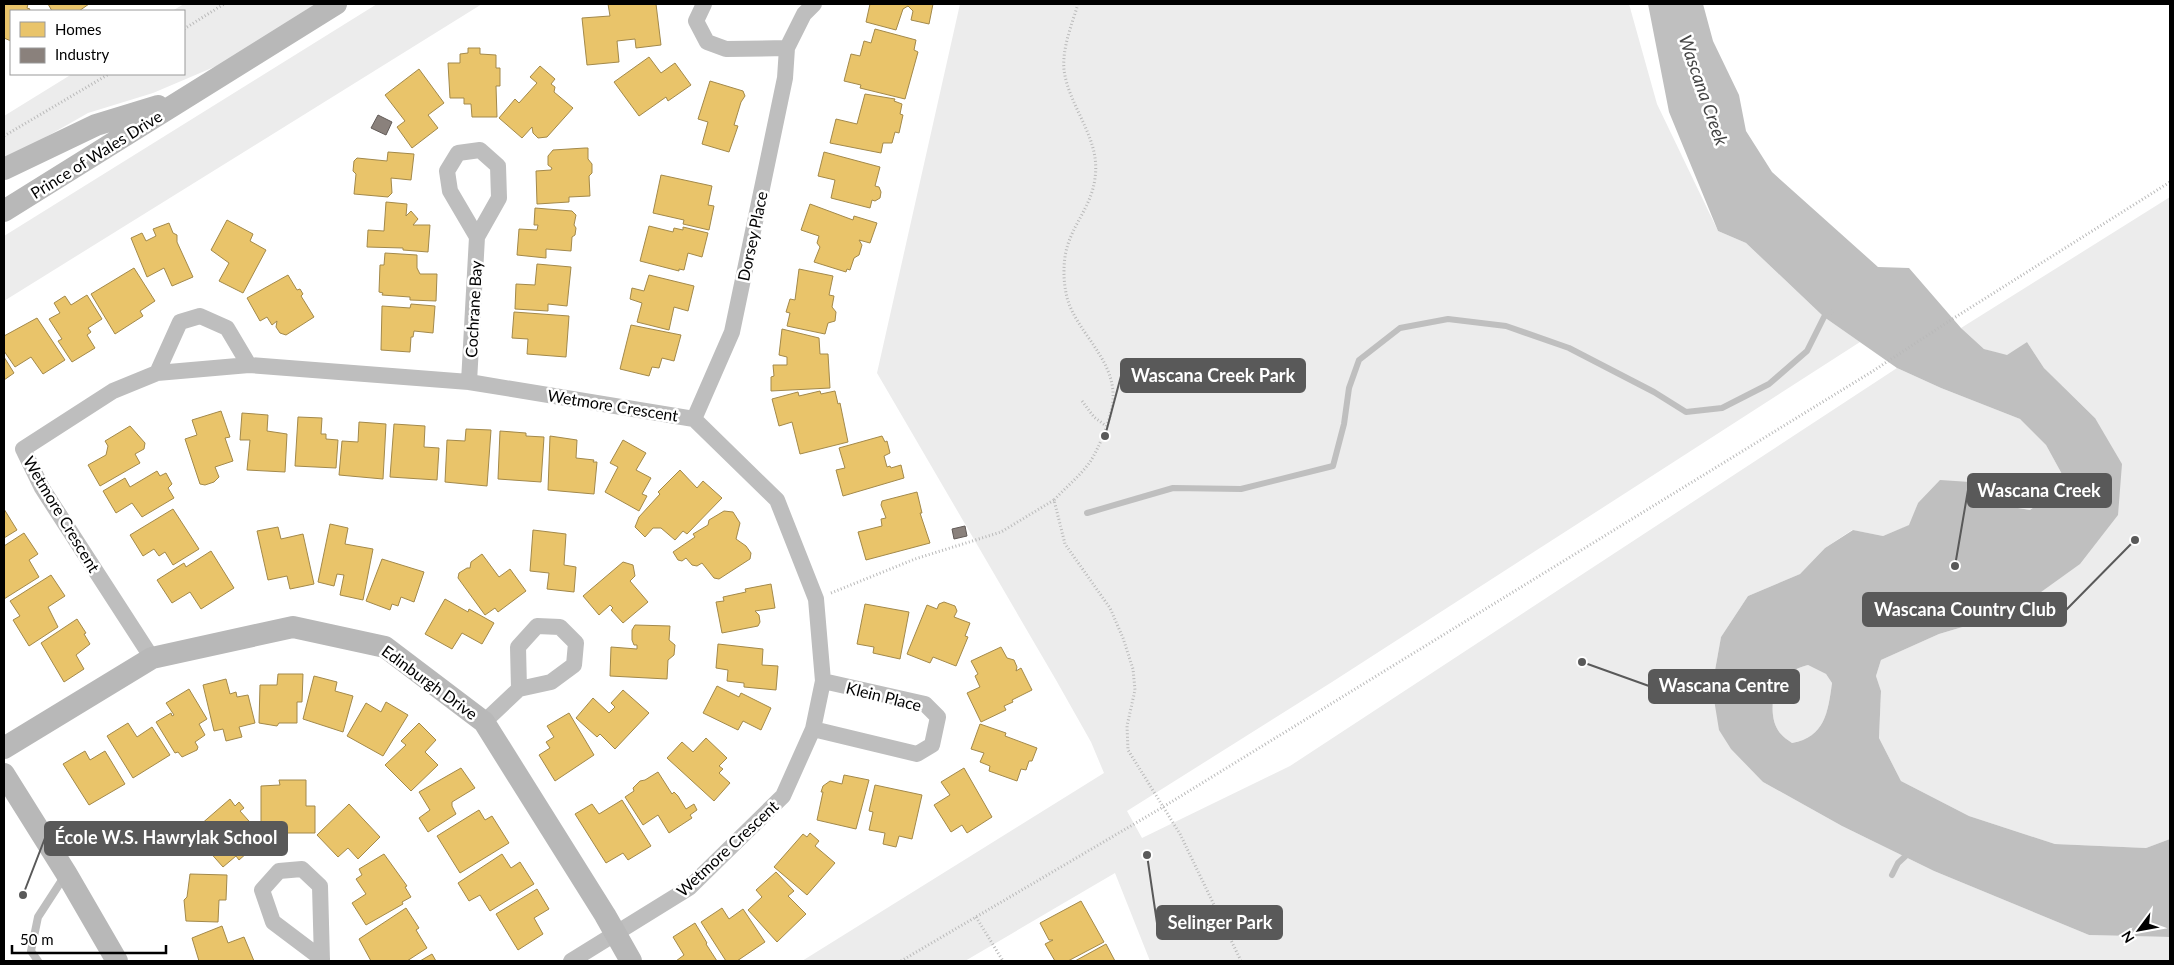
<svg xmlns="http://www.w3.org/2000/svg" width="2174" height="965" font-family="Lato,sans-serif">
<rect width="100%" height="100%" fill="#fff"/>
<!-- green -->
<path fill="#ececec" d="M184,4h138l-89,55 -80,34 -65,20 -84,48v-45l68,-42h112v-63h-12z
M377,4h105l-478,297v-65z
M960,4h669l28,100 61,127 28,12 78,74 36,25 -528,340 -205,129 15,27 148,-72 607,-398 44,20 79,31 26,26 17,31 -11,17 -22,17 -24,-4 -21,-23 -67,20 -8,22 -27,11 -31,-6 -27,18 -25,26 -52,22 -27,41 -9,50 51,95 79,44 92,45 155,64 81,2v24h-1020l-35,-88 -150,88h-163l302,-188 -13,-31 -35,-62 -179,-307z
M2170,197v642l-24,9 -91,-4 -86,-28 -68,-35 -22,-43 2,-47 -5,-15 5,-16 58,-26 74,-22 82,-194 -51,-50 -17,-26 -20,14 -23,-7 -23,-21z
M1808,665l18,9 6,9c-4,29 -7,54 -40,60 -4,-3 -9,-6 -12,-10 -11,-13 -9,-40 1,-53 7,-7 18,-13 27,-15z"/>
<!-- water -->
<path fill="#bfbfbf" fill-rule="evenodd" d="M1648,4h55l10,37 26,54 7,36 26,41 106,95 31,1 52,60 23,21 23,6 20,-13 17,26 51,50 27,46 -4,51 -38,49 -67,48 -74,22 -58,26 -5,16 5,15 -2,47 22,43 68,35 86,28 91,4 24,-9v98l-81,-2 -155,-64 -92,-45 -79,-44 -32,-33 -12,-19 -7,-43 9,-50 27,-41 52,-22 25,-26 28,-18 30,6 26,-11 9,-22 22,-23 45,3 21,23 24,4 22,-17 11,-17 -17,-31 -26,-26 -79,-31 -44,-20 -73,-51 -78,-74 -28,-12 -49,-119zM1808,665l18,9 6,9c-4,29 -7,54 -40,60 -4,-3 -9,-6 -12,-10 -11,-13 -9,-40 1,-53 6,-7 18,-13 27,-15z"/>
<!-- homes -->
<path fill="#e9c46a" stroke="#a3894a" d="M4,4h24l-1,4 3,1 -1,2h-18v30l-7,-3z
M48,4h41l-10,7h-27z
M608,4h48l5,41 -25,3 -1,-9 -18,2 2,21 -32,3 -5,-47 28,-2z
M870,4h63l-4,20 -18,-4 2,-9 -5,-5 -5,3 -7,21 -30,-8z
M875,29l41,11 -2,10 4,2 -13,47 -45,-11 1,-3 -17,-4 7,-27 9,2 4,-15 7,2z
M468,48h12v6l16,1v13h4v18h-4l1,31h-25l-1,-13h-7v-6h-14l-2,-35h12v-9l8,-1z
M649,57l12,16 14,-10 16,22 -23,16 -2,-4 -27,19 -25,-34z
M540,66l15,13 -4,5 4,3 -1,5 19,16 -26,29 -9,1 -5,-5 -1,-6 -10,11 -23,-20 16,-19 4,4 18,-20 -7,-6z
M419,69l25,34 -16,12 10,13 -26,20 -15,-21 8,-6 -20,-26z
M710,81l33,10 2,5 -4,6 -7,23 4,1 -9,26 -27,-8 6,-22 -10,-3z
M865,94l30,5 -1,2 8,3 -2,10 3,1 -4,18 -4,-1 -3,11h-9l-2,10 -51,-10 6,-24 21,5z
M585,148h3v11l4,5v9l-3,3 1,20 -21,1v5l-32,2 -1,-33 15,-1 1,-2 -4,-3v-9l5,-6z
M388,152l26,2 -3,26 -20,-2 1,15 -4,4 -34,-3 2,-20 -3,-3 1,-10 3,-3 30,3z
M824,152l56,15 -5,19 4,1 2,5 -1,6 -5,3 -3,-1 -2,8 -39,-10 4,-18 -17,-4z
M661,175l51,11 -4,19 6,1 -5,24 -26,-6 1,-4 -31,-7z
M386,202l21,2 -1,12 5,-5 7,8 -5,6h17l-2,27 -25,-2v-2l-36,-1 1,-17 16,1z
M810,204l43,16 1,-4 23,7 -7,20 -11,-3 3,5 -3,10 -5,3 -4,12 -3,-1 -1,3 -32,-10 6,-15 -3,-4 2,-7 -18,-6z
M535,208l37,3 4,4 -2,10 2,3 -1,7 -3,2 -1,14 -25,-2v9l-29,-3 2,-26 18,1 1,-5h-4z
M227,220l26,14 -3,7 16,9 -23,43 -24,-12 10,-18 -18,-13z
M169,223l4,10 4,2v7l16,35 -21,9 -8,-18 -17,9 -16,-39 11,-5 4,8 10,-5 -3,-7z
M649,226l24,6 1,-4 9,2v-3l25,6 -6,24 -14,-4 -4,17 -5,-1v2l-39,-10z
M385,253l32,2v13l3,6h17l-1,27 -26,-1v-3l-28,-2 1,-2 -4,-1 1,-27h4z
M537,264l34,3 -4,39 -19,-2v7l-33,-2 1,-25 19,1z
M134,268l21,33 -15,10 3,5 -28,18 -24,-40z
M799,269l34,7 -4,19 5,1 -2,11 4,5 -1,9 -7,2 -3,11 -38,-8 3,-13 -4,-1 4,-13 5,1z
M288,275l9,15 3,-1 3,5 -2,2 13,21 -28,18 -6,-2 -4,-6 1,-6 -5,4 -5,-8 -7,4 -13,-23z
M649,275l45,11 -6,25 -14,-4 -5,23 -32,-8 5,-19 -12,-4 2,-11 12,3z
M87,295l15,24 -14,9 3,4 -4,3 8,13 -23,14 -14,-21 4,-2 -13,-20 11,-6 -6,-10 11,-7 6,9z
M411,304l24,2 -2,27 -19,-2 -1,6h-2l-1,15 -29,-2 1,-44 28,2z
M514,312l55,4 -3,41 -39,-3 1,-15 -16,-1z
M37,318l28,42 -22,14 -12,-17 -16,10 -11,-16v-15z
M631,325l50,10 -7,26 -12,-3 -3,10 -7,-1 -3,9 -29,-7z
M782,329l37,9 1,16h8l2,34 -59,3v-14l3,-1 -1,-11h14v-8l-8,-2z
M4,357l10,16 -10,7z
M820,391l1,3 14,-3 3,13 2,-1 8,39 -48,12 -8,-32 -13,4 -7,-27 26,-7 1,4z
M221,411l9,26 -5,1 8,23 -18,6 4,10 -5,5 -9,3 -5,-1 -15,-45 12,-4 -5,-15z
M242,413l26,2 -1,16 20,3 -2,38 -38,-2 3,-30h-10z
M298,417l24,1 -1,16h5v5l12,1 -2,28 -41,-2z
M359,422l27,2 -3,55 -44,-4 3,-34 16,1z
M394,424l31,2 -1,21 15,1 -2,32 -47,-3z
M130,426l15,17 -1,6 -9,5 5,9 -40,23 -12,-21 18,-10 2,-9 -3,-5z
M466,429l25,1 -4,56 -42,-4 2,-42 18,1z
M500,431l26,2v3l18,1 -3,45 -43,-3z
M550,436l27,4 -1,18 18,2 -1,2h4l-3,32 -46,-4z
M882,436l3,6 2,-1 3,12 -6,3 3,11 3,-1 1,2 10,-3 3,13 -61,18 -7,-26 9,-2 -6,-20z
M623,440l23,13 -10,17 15,8 -9,16 5,2 -8,15 -34,-19 13,-25 -8,-4z
M680,470l17,18 6,-7 19,17 -35,36 -4,-3 -8,9 -14,-12h-8l-8,9 -10,-10 4,-10 21,-23 -2,-2z
M157,471l3,5 6,-3 6,11 -4,4 6,10 -32,19 -10,-14 -16,10 -13,-22 22,-13 5,9z
M917,492l5,21h-2l10,30 -64,17 -8,-28 24,-6 -1,-7 5,-1 -5,-13 1,-4z
M4,509l13,21 -13,8z
M173,509l26,40 -26,16 -8,-13 -6,4 -5,-7 -11,7 -13,-21z
M724,511l9,1 7,11 -4,16 10,7 5,7 -1,6 -31,20 -5,-1 -12,-15 -5,3 -5,-1 -6,-7 -4,3 -4,-1 -5,-8 22,-15 -2,-3 15,-9 1,-5z
M330,524l18,4 -3,16 28,5 -10,51 -23,-5 4,-20 -7,-1 -3,12 -16,-4z
M278,527l3,12 22,-5 11,50 -24,5 -3,-13 -19,4 -11,-49z
M533,530l33,4 -2,31 12,2 -2,25 -27,-3 2,-16 -19,-2z
M24,533l14,21 -9,6 10,17 -35,22v-53z
M211,551l23,37 -33,21 -11,-17 -18,11 -15,-23 27,-17 2,4z
M482,554l17,23 11,-8 16,22 -28,21 -3,-4 -10,7 -27,-37 1,-5 8,-5h3l1,-6z
M382,559l42,13 -10,30 -13,-5 -3,9 -6,-2 -2,6 -24,-9z
M623,562l10,3 2,11 -5,5 18,21 -25,21 -12,-13 2,-2 -3,-3 -11,10 -16,-19z
M51,575l14,21 -17,11 10,20 -29,19 -16,-26 7,-4 -10,-15z
M771,584l4,24 -20,3 4,4 1,7 -2,4 -36,7 -6,-31 8,-1 -1,-4 23,-5 -1,-3z
M445,599l23,13 1,-3 25,14 -12,21 -20,-11 -10,16 -27,-15z
M944,602l11,4 2,5 -3,6 16,6 -5,13 3,1 -12,29 -23,-9 -3,6 -23,-9 20,-49 10,4 2,-5z
M865,604l44,8 -9,47 -27,-6 1,-6 -17,-3z
M77,619l9,14 -2,1 6,10 -14,11 8,14 -20,13 -23,-39z
M635,625l35,1 -1,14 6,5 -1,10 -6,5 -1,19 -57,-3 1,-29 26,2v-4h-3l-2,-5v-10z
M718,644l45,5 -1,16 16,1 -2,24 -32,-3v-4l-17,-2 1,-11 -12,-2z
M1001,647l6,11 7,2 3,7 -1,4 5,-3 11,22 -20,10 1,2 -9,4 2,4 -25,12 -14,-29 13,-6 -5,-11 3,-2 -7,-13z
M278,674h25l-1,28h-5v21h-18l-2,3 -18,-3 1,-38h17z
M314,676l23,6 -2,9 18,5 -10,36 -40,-13z
M226,679l4,15 6,-2 1,5 11,-2 7,28 -16,4 3,10 -16,4 -3,-12 -9,2 -11,-46z
M717,686l22,11 2,-4 30,15 -10,22 -18,-9 -5,9 -35,-17z
M189,689l18,30 -8,5 6,11 -10,7 3,5 -1,3 -15,7 -4,-5 -3,1 -19,-31 15,-9 1,3 2,-1 -8,-12z
M623,690l26,23 -34,36 -15,-15 -3,3 -21,-19 17,-20 16,15 6,-6 -4,-4z
M386,702l22,13 -25,41 -36,-20 19,-33 15,9z
M569,713l25,42 -39,26 -16,-26 11,-7 -4,-6 8,-5 -7,-11z
M128,723l9,14 15,-10 18,28 -37,23 -26,-42z
M419,723l17,17 -11,12 13,13 -27,26 -26,-26 21,-20 -5,-4z
M980,724l26,9 -1,3 32,12 -5,13h-3l-3,9 -5,-1 -4,12 -28,-10 1,-5 -10,-4 4,-9 -13,-4z
M706,738l21,20 -8,8 4,3 -4,4 11,10 -16,18 -47,-43 15,-16 11,10z
M85,751l5,9 15,-9 20,33 -36,21 -26,-41z
M461,768l14,20 -23,14v4l4,8 -28,18 -9,-14 11,-8 -11,-18z
M964,768l28,49 -25,16 -5,-8 -11,7 -17,-27 16,-10 -9,-13z
M658,772l14,22 2,-2 4,4 8,13 8,-5 3,6 -7,5 2,3 -23,15 -11,-18 -15,10 -18,-28 9,-6 -1,-3 7,-7 5,-1z
M844,775l25,5 -13,49 -39,-9 6,-28h-2l2,-6 7,-5 12,3z
M279,780h27v26h9v27h-34v-10l-20,1v-38l19,-1z
M875,785l47,10 -10,44 -13,-3 -3,11 -13,-3 2,-11 -16,-3 4,-18 -4,-1z
M230,799l5,7 4,-4 5,6 -4,3 24,27 -25,22 -3,-4 -13,11 -31,-35z
M622,800l29,46 -23,14 -5,-7 -17,10 -31,-49 17,-10 7,10z
M349,804l31,33 -22,22 -10,-11 -10,9 -21,-22z
M479,810l6,10 7,-4 17,27 -49,30 -23,-37z
M810,833l9,8 -4,5 20,17 -28,32 -33,-28 29,-33 4,3z
M384,854l23,32 -2,1 6,10 -9,5 1,2 -37,21 -14,-22 14,-9 -10,-15 6,-4 -3,-6z
M502,854l9,14 9,-6 14,22 -44,27 -10,-16 -11,6 -11,-18z
M776,872l18,19 -6,5 18,18 -29,28 -29,-32 14,-13 -6,-7z
M190,874l37,1 -1,25h-7l-1,22 -32,-1 -2,-21 3,-3z
M537,889l12,20 -15,9 9,16 -25,16 -22,-36z
M1081,901l23,41 -36,19h-13l-10,-17 8,-4h-4l-9,-17z
M406,908l13,20 -3,2 11,18 -20,13h-36l-12,-22z
M722,908l7,11 14,-10 22,33 -28,19h-11l-25,-39z
M695,923l12,20 -1,1 11,17h-41l8,-6 -11,-18z
M222,926l6,17 16,-6 10,24h-55l-7,-23z
M1106,944l9,17h-40z
M432,954l4,7h-16z"/>
<!-- industry -->
<path fill="#8a817c" stroke="#615a57" d="M378,115l14,7 -6,13 -15,-7z
M965,526l2,10 -13,3 -2,-10z"/>
<g fill="none" stroke-linecap="round" stroke-linejoin="round">
<!-- stream -->
<path stroke="#bfbfbf" stroke-width="6" d="M1087,513l86,-25 68,1 92,-23 11,-42 5,-36 10,-28 41,-32 48,-9 58,7 63,22 85,44 32,20 36,-4 47,-24 38,-33 17,-34 6,-5
M1892,875l6,-12 13,-12"/>
<!-- path -->
<path stroke="#b9b9b9" stroke-width="3" stroke-dasharray="1 2.5" stroke-linecap="butt" d="M1078,4c-6,20 -16,44 -14,66 5,38 37,68 31,108 -3,26 -19,42 -27,66 -5,15 -5,34 -2,49 4,22 21,41 32,59 9,14 16,30 15,46 0,17 -14,50 -23,64 -10,14 -25,26 -36,38l11,44 45,64 13,30 10,31 2,21 -8,36 1,24 52,84 61,127
M184,29l40,-25
M4,136l105,-62
M1082,401l12,16 12,9
M831,593l84,-34 86,-27 53,-32
M976,917l27,44
M901,961l262,-154 710,-436 81,-53 216,-136"/>
<!-- lane -->
<path stroke="#bebebe" stroke-width="8" d="M38,961l-7,-10 7,-34 26,-40"/>
<!-- street -->
<path stroke="#bebebe" stroke-width="16" d="M704,4l-8,17 11,21 19,7 61,-1
M157,373l23,-51 20,-6 27,12 22,37
M469,382l8,-145 22,-39 -1,-32 -18,-16 -22,3 -11,18 3,20 27,46
M694,419l38,-87 53,-254 2,-30 17,-34 10,-10
M152,658l-110,-170 -19,-39 90,-58 44,-18 92,-8 220,17 225,37 83,81 39,99 7,82 -10,48 -30,67 -94,92 -118,73
M484,722l35,-33 32,-7 23,-17 2,-22 -16,-16 -23,-1 -19,21 1,42
M813,729l104,25 15,-9 6,-28 -13,-13 -102,-23
M322,959l-49,-37 -11,-32 17,-19 23,-2 18,17 2,75"/>
<!-- secondary -->
<path stroke="#b8b8b8" stroke-width="22" d="M4,169l92,-44 62,-19
M4,211l332,-207
M4,748l148,-90 141,-31 92,20 99,75 121,193 26,46
M4,774l62,99 51,88"/>
</g>
<g text-anchor="middle" dominant-baseline="central" stroke-width="5" stroke-linejoin="round" paint-order="stroke">
<!-- street labels -->
<g font-size="16" fill="#000" stroke="#fff">
<text transform="translate(96 154) rotate(-32)">Prince of Wales Drive</text>
<text transform="translate(752 236) rotate(-78)">Dorsey Place</text>
<text transform="translate(473 309) rotate(-87)">Cochrane Bay</text>
<text transform="translate(613 405) rotate(9)">Wetmore Crescent</text>
<text transform="translate(62 514) rotate(59)">Wetmore Crescent</text>
<text transform="translate(430 682) rotate(36)">Edinburgh Drive</text>
<text transform="translate(884 696) rotate(14)">Klein Place</text>
<text transform="translate(727 848) rotate(-43)">Wetmore Crescent</text>
</g>
<!-- water labels -->
<g font-size="18" font-style="italic" fill="#444" stroke="#fff">
<text transform="translate(1704 90) rotate(71)">Wascana Creek</text>
</g>
</g>
<!-- callouts -->
<path fill="none" stroke="#595959" stroke-width="2" d="M1105 436L1121 376M1955 566L1968 490M2135 540L2066 610M1582 662L1649 686M23 895L45 838M1147 855L1157 923"/>
<g fill="#595959" stroke="#fff" stroke-width="2">
<circle cx="1105" cy="436" r="5"/>
<circle cx="1955" cy="566" r="5"/>
<circle cx="2135" cy="540" r="5"/>
<circle cx="1582" cy="662" r="5"/>
<circle cx="23" cy="895" r="5"/>
<circle cx="1147" cy="855" r="5"/>
</g>
<g fill="#595959" stroke="#595959" stroke-width="2">
<rect x="1121" y="359" width="184" height="33" rx="5"/>
<rect x="1968" y="474" width="143" height="33" rx="5"/>
<rect x="1863" y="593" width="203" height="33" rx="5"/>
<rect x="1649" y="670" width="150" height="33" rx="5"/>
<rect x="45" y="822" width="242" height="33" rx="5"/>
<rect x="1157" y="906" width="125" height="33" rx="5"/>
</g>
<g font-size="18" text-anchor="middle" font-weight="bold" fill="#fff">
<text x="1213" y="382">Wascana Creek Park</text>
<text x="2039" y="497">Wascana Creek</text>
<text x="1965" y="616">Wascana Country Club</text>
<text x="1724" y="692">Wascana Centre</text>
<text x="166" y="844">École W.S. Hawrylak School</text>
<text x="1220" y="929">Selinger Park</text>
</g>
<!-- border -->
<rect width="2174" height="965" fill="none" stroke="#000000" stroke-width="10"/>
<!-- legend -->
<rect x="10" y="10" width="175" height="65" fill="#ffffff" stroke="#999999"/>
<rect x="20" y="22" width="25" height="15" fill="#e9c46a" stroke="#999999"/>
<text x="55" y="35" font-size="15" fill="#000000">Homes</text>
<rect x="20" y="48" width="25" height="15" fill="#8a817c" stroke="#999999"/>
<text x="55" y="60" font-size="15" fill="#000000">Industry</text>
<!-- north arrow -->
<g transform="translate(2139 930) rotate(238)" stroke="#ffffff" stroke-width="4" paint-order="stroke">
<path d="M0-4L9 19L0 12L-9 19Z" fill="#000000"/>
<text y="-8" font-size="14" font-weight="bold" text-anchor="middle" fill="#000000">N</text>
</g>
<!-- scale -->
<path d="M12 945v8h154v-8" fill="none" stroke="#000000" stroke-width="2.5"/>
<text x="20" y="945" font-size="15" fill="#000000" stroke="#ffffff" stroke-width="4" paint-order="stroke">50 m</text>
</svg>
